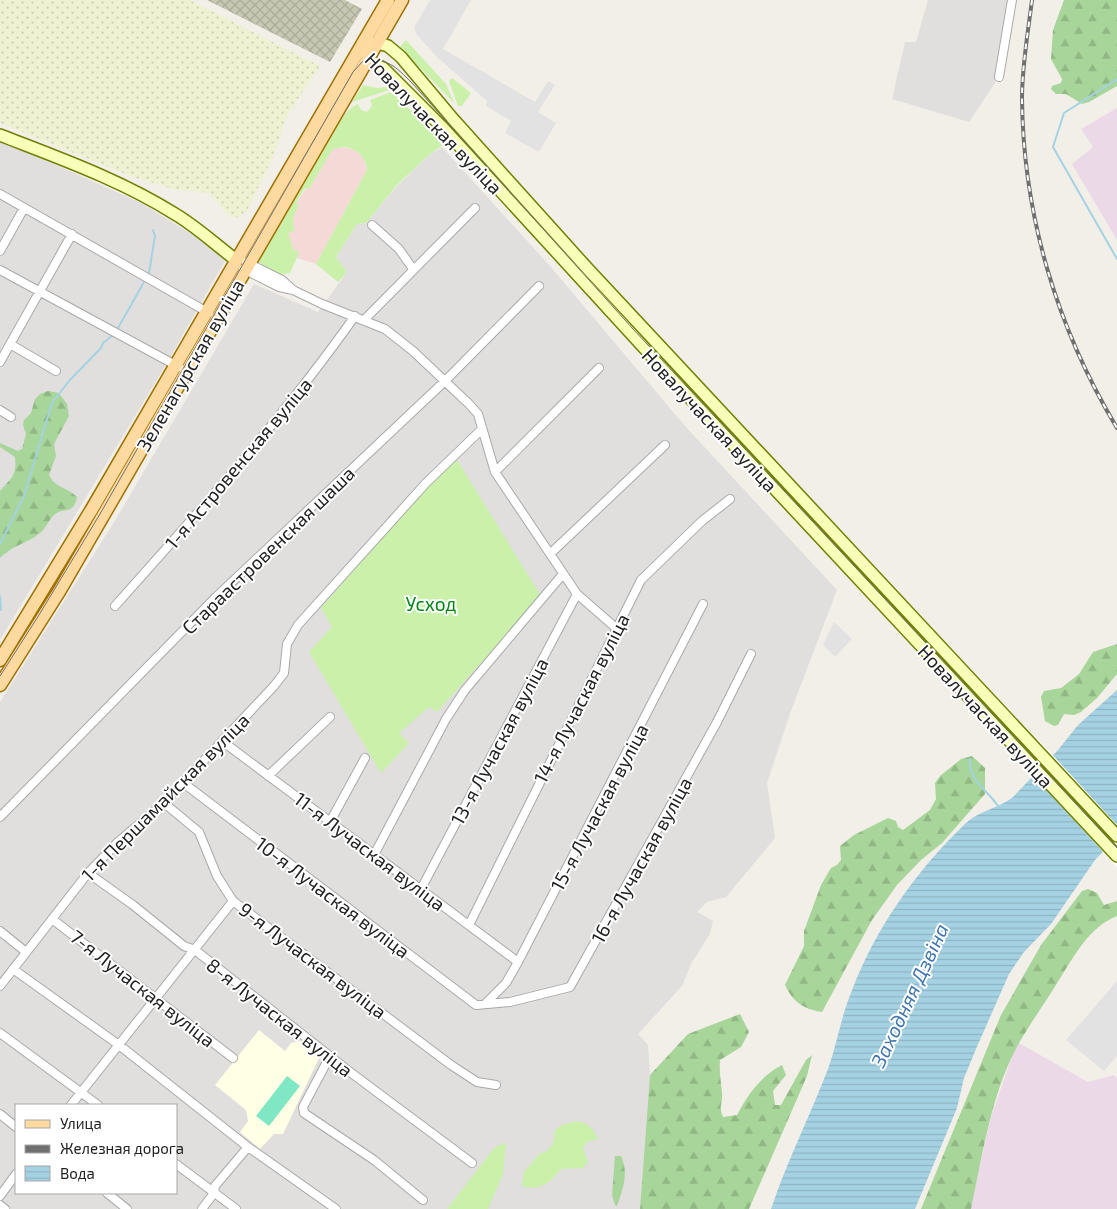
<svg xmlns="http://www.w3.org/2000/svg" width="1117" height="1209" font-family="'Exo 2',sans-serif">
<defs>
<pattern id="construction-cross-hatch" width="8" height="8" patternUnits="userSpaceOnUse" patternTransform="scale(1.25)"><rect width="8" height="8" fill="#c7c8b2"/><path d="M0 0l8 8M0 8l8-8" fill="none" stroke="#abac99"/></pattern>
<pattern id="farmland-dots" width="8" height="8" patternUnits="userSpaceOnUse" patternTransform="scale(1.25)"><rect width="8" height="8" fill="#eef2d2"/><path d="M2 2h.1M6 6h.1" fill="none" stroke="#cccfb4" stroke-width="1.8" stroke-linecap="round"/></pattern>
<pattern id="forest-firs" width="22" height="20" patternUnits="userSpaceOnUse" patternTransform="scale(1.25)"><rect width="22" height="20" fill="#a8d599"/><path d="M5 1l3.5 6h-7zM16 11l3.5 6h-7z" fill="#90b784"/></pattern>
<pattern id="water-rules" width="6" height="5" patternUnits="userSpaceOnUse" patternTransform="scale(1.25)"><rect width="6" height="5" fill="#a5d2e3"/><path d="M0 2.5h6" fill="none" stroke="#8eb4c2"/></pattern>
</defs>
<rect width="100%" height="100%" fill="#f2efe8"/>
<!-- residential -->
<path fill="#e0dfde" fill-rule="evenodd" d="M928,0h82l-15,83 -26,39 -77,-23 13,-57h11z
M0,140l141,63 52,32 33,24 -65,114 -161,267z
M442,147l108,119 135,160 152,164 -46,121 -24,72 8,55 -49,59 -19,5 -10,10 16,9 -3,13 -19,30 -9,22 -44,48 10,11 2,30 -10,134h-640v-507l113,-178 141,-240 64,28 29,-40 -11,-15 21,-33 9,-1 31,-37 33,-32zM16,1105h160v88h-160z"/>
<!-- commercial -->
<path fill="#f4d9d6" d="M339,147l13,2 11,7 4,14 -51,94 -19,-6 1,-8 -4,1 -6,-18 6,-2 -1,-14 6,-12 -3,-1 10,-16 3,1 23,-39z"/>
<!-- industrial -->
<path fill="#ecd9e8" d="M1117,108v132l-45,-76 21,-17 -12,-18z
M1017,1042l71,40 26,-7 3,3v131h-147l21,-92z"/>
<!-- education -->
<path fill="#feffe4" d="M259,1030l26,21 6,-8 9,-2 20,15 -37,78h-9l-14,15 -20,-17 8,-11 -2,-11 -31,-25z"/>
<!-- construction -->
<path fill="url(#construction-cross-hatch)" d="M207,0h138l17,9 -32,53z"/>
<!-- farmland -->
<path fill="url(#farmland-dots)" d="M0,0h190l130,66 -32,48 -15,43 -19,40 -8,15 -10,6 -7,-2 -20,-23 -36,-4 -40,-12 -133,-54z"/>
<!-- grass -->
<path fill="#caf0aa" d="M406,40l40,44 8,19 -54,-56z
M452,78l19,15 -9,13h-4l-9,-25z
M363,85l14,3 10,-1 2,3 -37,12z
M391,92l55,51 -16,11 -33,31 -31,38 -9,1 -21,33 11,15 -9,10 -22,-18 51,-94c-1,-17 -19,-28 -35,-20l-23,39 -4,-1 -9,15 3,2 -6,12 1,14 -6,2 6,18 4,-1v5l-8,18 -11,2 -17,-9 -3,-5 1,-3 69,-122c11,-11 15,-26 29,-32l3,6 6,2 5,-6 -2,-6z
M456,458l85,138 -104,116 -8,-5 -30,26 10,10 -28,30 -72,-121 23,-25 -11,-19 103,-118z
M576,1121c12,1 17,8 22,18l-11,3 -4,6 5,14 -5,6 -22,1c-11,14 -20,22 -39,17l2,-14 15,-18 8,-3 6,-7 2,-14 7,-5z
M506,1143l-3,31 -15,35h-41l48,-62z"/>
<!-- forest -->
<path fill="url(#forest-firs)" d="M1064,0h53v86l-28,16 -7,2 -16,-10h-10l-5,-5 1,-3 9,-3 1,-4 -11,-20 2,-29z
M48,391l11,2 8,11 2,12 -15,28 2,12 -7,19c6,13 18,12 28,22 -4,19 -12,9 -23,18 -5,4 -8,14 -14,18 -13,11 -28,12 -40,25v-67c11,-13 17,-14 15,-34l-15,-10v-4l18,8 4,-2 4,-15 -3,-9 1,-5 7,-7 4,-14 5,-5z
M1117,644v30l-20,24 -16,14 -7,3 -10,-1 -6,11 -4,1 -9,-5 -4,-24 3,-6 17,-3 18,-14 14,-22z
M972,756l13,12v26l-43,49 -21,17 -24,25 -25,35 -50,92c-19,-3 -29,-10 -37,-27l19,-39v-15l17,-46 10,-17 6,-3 4,-5 -1,-14 14,-11 34,-17 8,3 2,6 5,3 27,-20 6,-11 -1,-16 5,-7 21,-17z
M1088,889l9,4 7,12 13,-4v15c-28,11 -42,39 -58,64 -16,27 -36,52 -49,81 -20,43 -29,101 -39,148h-50l80,-194 40,-70 41,-54z
M740,1014l9,18 -8,15 -21,13c-1,12 1,21 2,33 1,11 -4,12 1,24l14,-2c12,-22 23,-38 45,-50l4,10 -13,16 2,14h6l25,-45 6,-5 -5,21 -58,133h-109l10,-134 38,-41z
M615,1156h6c8,17 2,33 -4,50l-2,-1 -3,-10z"/>
<!-- pitch -->
<path fill="#80e7c4" d="M287,1076l13,10 -31,40 -13,-10z"/>
<!-- parking -->
<path fill="#e2e2e2" d="M430,0h41l-28,49 92,53 13,-21 7,4 -17,27 18,11 -17,29 -34,-19 6,-12 -25,-15 1,-5 -50,-44 -20,-22 -3,-7z
M834,622l18,17 -17,18 -12,-12z
M1117,981v75l-13,15 -38,-31z"/>
<!-- water -->
<path fill="url(#water-rules)" d="M1117,690v147l-22,23 -44,64 -27,28 -15,22 -33,75 -12,29 -7,30 -42,101h-144c16,-48 39,-93 57,-140 9,-25 13,-52 23,-76 24,-64 64,-121 113,-168 15,-15 34,-16 49,-28l45,-47 20,-25z"/>
<!-- pier -->
<path fill="#fff" d="M1038,739l79,86v42l-100,-109z"/>
<g fill="none" stroke-linecap="round" stroke-linejoin="round">
<!-- stream -->
<path stroke="#a5d2e3" stroke-width="2" d="M1117,79l-53,34 -11,34 64,112
M149,273l6,-37 -2,-6
M118,328l26,-46
M0,544l24,-48 28,-93 17,-22 32,-33 2,-5 9,-7
M0,596l1,14
M970,759c-2,22 17,30 28,47"/>
<!-- street casing -->
<g stroke="#a9a9a9" stroke-width="10">
<path id="street" d="M999,77l13,-77
M0,194l209,119
M372,225l27,24 14,20
M0,251l24,-43
M246,262l36,18 11,10 29,14 63,25 28,22 56,53 9,10 17,58 82,122 39,34
M243,269l36,18 14,3
M0,270l179,97
M364,320l111,-112
M10,344l46,27
M0,362l72,-128
M0,410l11,7
M495,472l104,-104
M551,553l114,-108
M115,606c84,-94 167,-187 240,-290
M222,741l296,221
M268,776l62,-59
M182,782l294,223 34,-3 60,-15 147,-265 34,-68
M164,803l35,29 18,44 16,25 218,164 26,17 19,3
M0,817l214,-218 231,-218 94,-95
M330,822l35,-64
M374,855l72,-136 19,-29 98,-116
M88,873l45,32 51,41 11,4 155,122 122,91
M421,889l156,-295
M52,919l181,139
M469,925l172,-345 61,-59 28,-22
M0,931l26,21
M13,969l106,76 129,102 88,62
M0,986l88,-113 30,-31 46,-39 110,-117 10,-13 3,-29 11,-19 128,-142 56,-54
M485,1004l21,-21 12,-21 185,-358
M0,1033l98,72
M330,1056l-27,51 1,6 70,47 49,40
M71,1105l162,-204
M0,1114l16,13
M176,1164l60,45
M107,1193l20,16
M0,1196l16,-22
M0,1205l5,4
M202,1209l12,-16 1,-7 33,-39"/>
</g>
<!-- secondary casing -->
<g stroke="#6e8100" stroke-width="14">
<path id="secondary" d="M368,44l10,-1 10,3 13,11 52,62 134,149 530,568
M364,52l5,8 14,8 60,60 247,270 427,458
M0,135c59,23 121,45 175,79 22,13 41,31 61,46"/>
</g>
<!-- primary casing -->
<g stroke="#9f7100" stroke-width="15">
<path id="primary" d="M0,660l92,-151 296,-509
M0,685l60,-95 342,-590"/>
</g>
<!-- street -->
<use href="#street" stroke="#fff" stroke-width="8"/>
<!-- secondary -->
<use href="#secondary" stroke="#f8ffb9" stroke-width="11"/>
<!-- primary -->
<use href="#primary" stroke="#ffdaa0" stroke-width="12"/>
<!-- tram -->
<path stroke="#707070" stroke-width="1" d="M0,676l39,-61 61,-101 253,-442 10,-11c25,-3 32,5 49,22l221,246 484,519"/>
<!-- rail casing -->
<g stroke="#707070" stroke-width="4">
<path id="rail" d="M1032,0c-4,32 -10,66 -10,98 1,117 35,230 95,330"/>
</g>
<!-- rail -->
<use href="#rail" stroke="#fff" stroke-width="2" stroke-dasharray="5.5" stroke-linecap="butt"/>
</g>
<g text-anchor="middle" dominant-baseline="central" stroke-width="4" stroke-linejoin="round" paint-order="stroke">
<!-- street labels -->
<g font-size="19" fill="#222" stroke="#fff">
<text transform="translate(434 123) rotate(46)">Новалучаская вуліца</text>
<text transform="translate(190 365) rotate(-60)">Зеленагурская вуліца</text>
<text transform="translate(710 420) rotate(47)">Новалучаская вуліца</text>
<text transform="translate(238 463) rotate(-50)">1-я Астровенская вуліца</text>
<text transform="translate(268 550) rotate(-44)">Стараастровенская шаша</text>
<text transform="translate(581 698) rotate(-63)">14-я Лучаская вуліца</text>
<text transform="translate(986 716) rotate(47)">Новалучаская вуліца</text>
<text transform="translate(499 741) rotate(-62)">13-я Лучаская вуліца</text>
<text transform="translate(165 797) rotate(-45)">1-я Першамайская вуліца</text>
<text transform="translate(599 807) rotate(-62)">15-я Лучаская вуліца</text>
<text transform="translate(370 851) rotate(37)">11-я Лучаская вуліца</text>
<text transform="translate(641 860) rotate(-61)">16-я Лучаская вуліца</text>
<text transform="translate(333 897) rotate(37)">10-я Лучаская вуліца</text>
<text transform="translate(313 960) rotate(37)">9-я Лучаская вуліца</text>
<text transform="translate(143 988) rotate(38)">7-я Лучаская вуліца</text>
<text transform="translate(280 1017) rotate(38)">8-я Лучаская вуліца</text>
</g>
<!-- park labels -->
<g font-size="19" fill="#038714" stroke="#fff">
<text x="431" y="603">Усход</text>
</g>
<!-- water labels -->
<g font-size="20" font-style="italic" fill="#4176b2" stroke="#fff">
<text transform="translate(909 995) rotate(-65)">Заходняя Дзвіна</text>
</g>
</g>
<!-- legend -->
<rect x="15" y="1104" width="162" height="90" fill="#ffffff" stroke="#a7a7a7"/>
<rect x="25" y="1120" width="25" height="8" fill="#ffdaa0" stroke="#a7a7a7"/>
<text x="60" y="1129" font-size="15" fill="#222222">Улица</text>
<rect x="25" y="1145" width="25" height="8" fill="#707070" stroke="#a7a7a7"/>
<text x="60" y="1154" font-size="15" fill="#222222">Железная дорога</text>
<rect x="25" y="1166" width="25" height="15" fill="url(#water-rules)" stroke="#a7a7a7"/>
<text x="60" y="1179" font-size="15" fill="#222222">Вода</text>
</svg>
